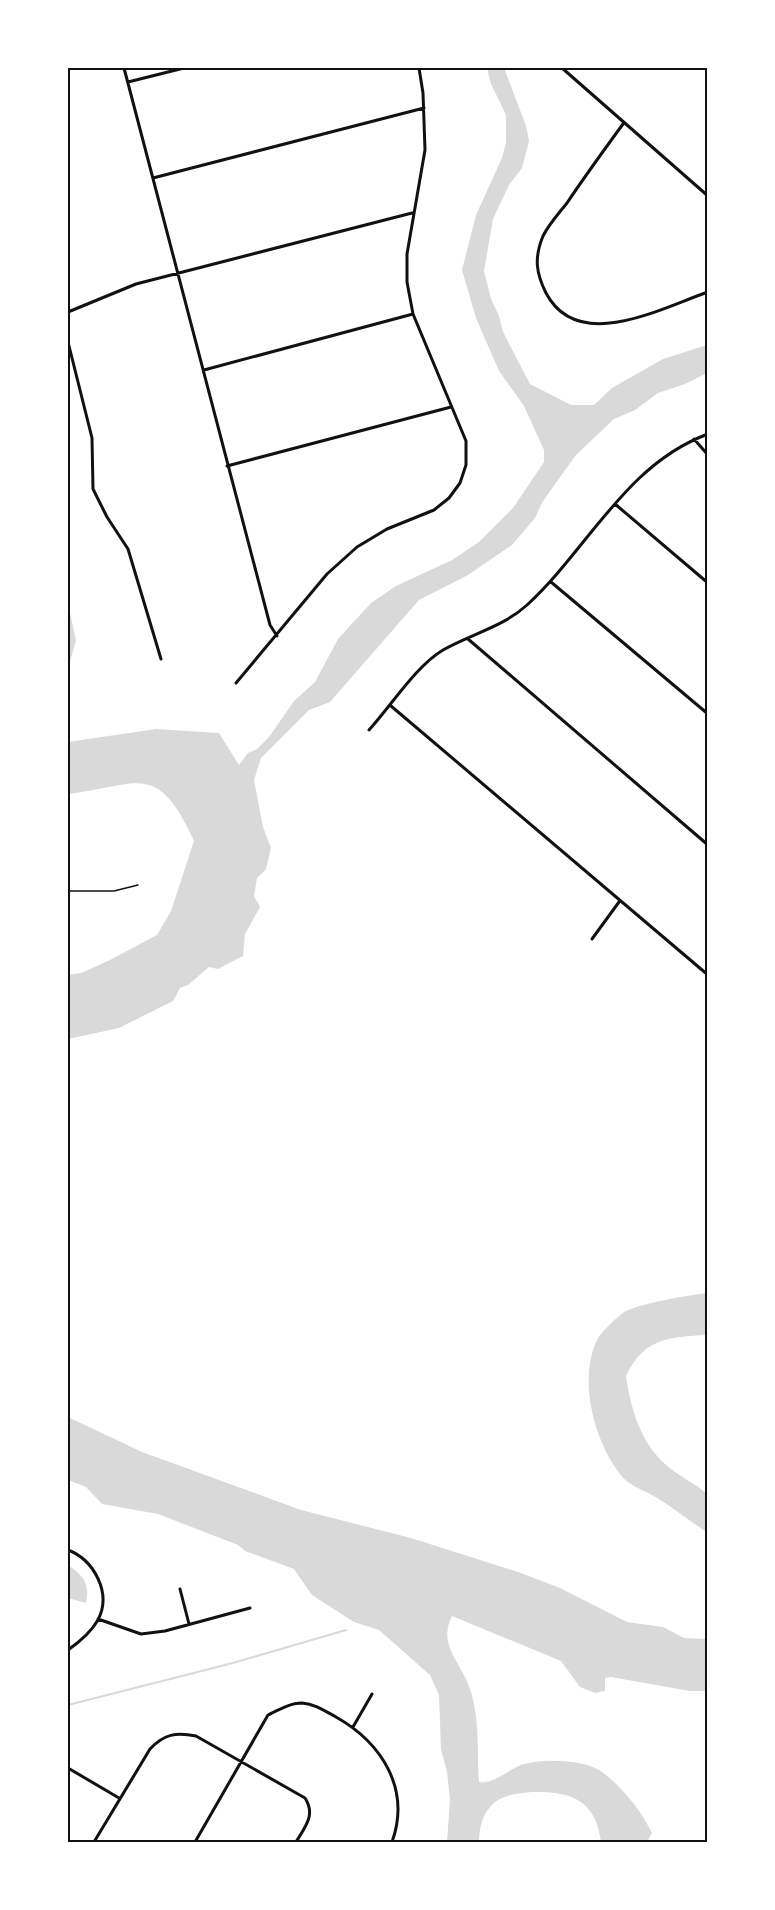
<svg xmlns="http://www.w3.org/2000/svg" width="775" height="1910" font-family="Cabin,sans-serif">
<rect width="100%" height="100%" fill="#fff"/>
<!-- water -->
<path fill="#d9d9d9" d="M487,68h17l22,58 3,15 -7,27 -13,17 -16,34 -9,52 7,28 8,17 4,16 27,52 41,21h23l18,-17 51,-29 44,-14v28l-22,11 -27,9 -23,17 -21,9 -38,36 -33,46 -8,17 -23,27 -44,30 -49,25 -89,102 -21,8 -48,48 -7,22 9,47 8,21 -5,21 -9,9 -3,18 6,11 -15,27 -2,22 -25,13 -9,-2 -21,18 -8,3 -7,13 -54,27 -51,11v-64l13,-2 29,-13 47,-25 14,-24 23,-70c-37,-81 -55,-56 -126,-47v-52l88,-13 63,4 20,32 9,-12 9,-4 12,-12 25,-36 21,-19 23,-43 33,-36 25,-17 56,-26 27,-18 34,-34 31,-46v-12l-20,-44 -25,-35 -23,-53 -14,-48 14,-55 26,-57 4,-16v-27l-15,-31z
M68,603l8,38 -8,27z
M707,1293v42c-38,2 -63,3 -81,41 5,33 14,65 39,88 13,12 30,19 42,30v38c-18,-11 -38,-28 -57,-38 -11,-6 -22,-9 -30,-20 -26,-33 -42,-95 -23,-134 5,-9 18,-21 26,-27 12,-9 67,-18 84,-20z
M68,1417l74,35 159,58 110,28 110,35 39,15 67,34 36,5 21,11 23,1v52h-17l-79,-14 -6,1v13l-10,2 -15,-6 -19,-26 -109,-45c-15,29 10,47 18,73 10,30 7,64 9,93 13,3 29,-12 42,-17 20,-7 64,-6 81,7 21,16 38,37 50,61l-5,9h-46c-5,-42 -30,-51 -69,-50 -13,1 -30,3 -39,12 -11,10 -14,25 -14,38h-32l3,-42 -3,-28 -6,-23 -2,-54 -9,-20 -51,-45 -25,-8 -42,-27 -18,-26 -49,-18 -7,-6 -80,-31 -56,-10 -16,-17 -18,-7z
M68,1565c16,11 22,19 18,38l-18,-5z"/>
<g fill="none" stroke-linecap="round" stroke-linejoin="round">
<!-- stream -->
<path stroke="#d9d9d9" stroke-width="2" d="M68,1705l165,-42 113,-33"/>
<!-- path -->
<path stroke="#111" stroke-width="1.5" d="M68,891h46l24,-6"/>
<!-- minor -->
<path stroke="#111" stroke-width="3" d="M124,68l146,557 7,11
M562,68l146,128
M128,82l56,-14
M623,124c-19,26 -38,52 -56,79 -8,10 -18,21 -24,33 -9,22 -7,37 3,57 32,61 115,15 162,-1
M153,178l271,-70
M68,312l68,-28 276,-71
M68,342l24,96 1,51 14,28 21,32 33,110
M204,370l209,-56
M694,439l14,16
M227,466l224,-59
M615,504l93,79
M551,582l157,132
M468,639l240,206
M236,683l91,-109 30,-27 30,-18 47,-19 15,-12 11,-15 6,-18v-24l-53,-127 -6,-32v-28l18,-104 -2,-57 -4,-25
M391,706l317,269
M369,730c22,-24 47,-64 74,-80 28,-16 60,-23 84,-45 61,-56 99,-141 181,-171
M592,939l27,-37
M68,1550c26,10 44,43 30,70 -7,12 -20,23 -30,30
M180,1589l9,35
M98,1619l43,15 24,-3 85,-23
M353,1727l19,-33
M68,1768l51,30
M94,1842l56,-93c14,-15 26,-17 46,-13l109,62c11,17 0,29 -9,44
M195,1842l73,-127c10,-5 22,-12 34,-12 13,1 23,8 34,14 46,26 75,72 56,125"/>
</g>
<!-- border -->
<rect width="775" height="1910" fill="none" stroke="#ffffff" stroke-width="138"/>
<rect x="69" y="69" width="637" height="1772" fill="none" stroke="#111" stroke-width="2"/>
</svg>
